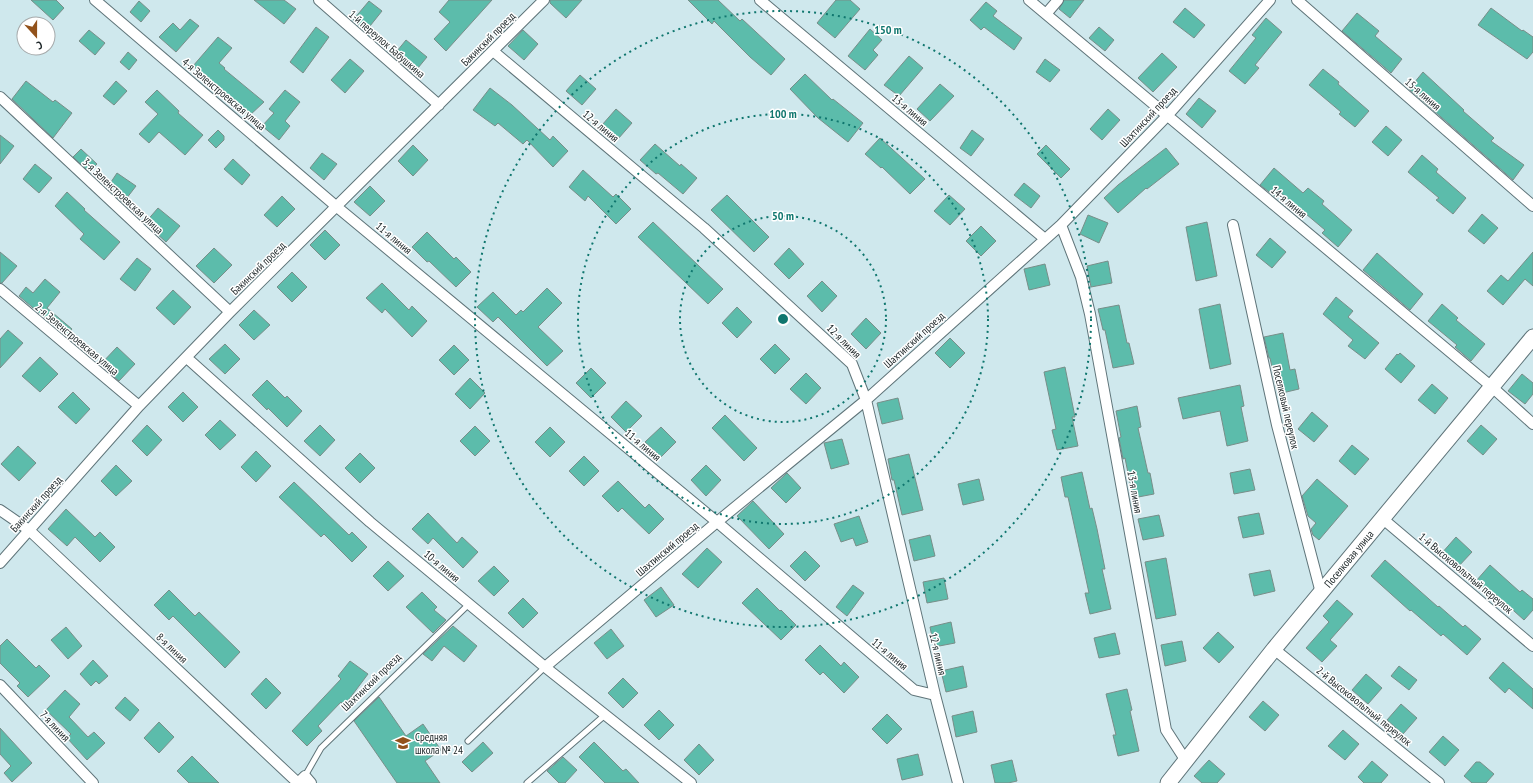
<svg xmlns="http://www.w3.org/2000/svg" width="1533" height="783" font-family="'PT Sans Narrow',sans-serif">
<rect width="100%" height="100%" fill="#cfe8ed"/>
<!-- building -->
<path fill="#5cbcab" stroke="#788e89" d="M31,0h25l8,8 -11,12z
M254,0h30l12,9 -12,15z
M449,0h43l-46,51 -12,-12 16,-17 -11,-10z
M550,0h32l-16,18 -16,-15z
M688,0h30l22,21 2,-2 43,40 -14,16 -21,-18 -36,-36 -2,3z
M836,0h14l10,9 -25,29 -18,-15z
M1064,0h20l-14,18 -11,-9z
M139,1l11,10 -9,11 -11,-10z
M369,1l13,10 -16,20 -13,-11z
M986,2l11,9 -4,5 29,22 -8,12 -30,-23 -3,3 -11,-10z
M1185,8l20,17 -11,13 -21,-16z
M1491,8l31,23 1,-1 10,7v15l-6,7 -49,-34z
M1357,13l22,18 -4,5 27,23 -11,14 -49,-42z
M1266,18l16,14 -27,33 4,3 -14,16 -16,-13 27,-33 -4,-3z
M190,19l9,7 -23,26 -17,-15 14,-14 7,7z
M316,27l13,10 -26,36 -13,-11z
M1099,27l15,13 -9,11 -16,-13z
M870,29l12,11 -9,10 5,5 -13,15 -17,-14z
M89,30l16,13 -10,12 -16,-14z
M523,30l15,14 -14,16 -16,-14z
M218,37l14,11 -13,15 6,5 -1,1 40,33 -15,14 -25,-22 1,-1 -32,-27z
M406,40l21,17 -14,17 -20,-18z
M128,52l9,8 -8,10 -9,-8z
M1162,53l15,14 -24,25 -15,-14z
M909,56l14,12 -24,28 -15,-11z
M350,59l14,12 -19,22 -14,-13z
M1045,59l15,11 -10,12 -14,-10z
M1323,69l16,13 -1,2 31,27 -14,16 -16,-13 2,-2 -32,-27z
M1423,72l41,38 -1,1 31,27 -3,3 33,24 -11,15 -104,-91z
M805,74l27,26 1,-1 30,24 -15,19 -30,-24 -28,-29z
M580,75l16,14 -14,16 -16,-14z
M26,81l27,21 2,-2 17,13 -19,25 -41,-39z
M116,81l11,10 -13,14 -11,-9z
M940,84l14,12 -24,25 -13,-12z
M490,88l22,17 38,35 3,-4 15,15 -15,16 -26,-27 -4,4 -25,-21 -3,3 -22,-16z
M157,90l22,21 -1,2 25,22 -18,20 -26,-23 -10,11 -10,-9 19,-20 -13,-12z
M285,90l15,12 -15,19 5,5 -11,14 -17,-14 12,-13 -5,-4z
M1199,98l17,13 -14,17 -16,-14z
M616,109l16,14 -14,16 -16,-14z
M1108,109l12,11 -18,20 -12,-11z
M1386,126l16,14 -14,16 -16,-14z
M218,130l6,6v4l-8,8 -8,-8z
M972,130l12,9 -13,17 -11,-8z
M0,135l14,11 -14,18z
M880,138l45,41 -15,15 -28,-27 -1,1 -16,-14z
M655,144l25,22 1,-2 16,14 -14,16 -25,-21 -2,1 -16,-14z
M413,145l15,15 -15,16 -15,-15z
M1046,145l24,24 -9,9 -24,-24z
M1166,148l13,16 -32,25 -1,-1 -28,25 -14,-15 14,-13z
M81,149l16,15 -8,8 -16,-15z
M322,153l15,11 -13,16 -14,-12z
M1422,155l16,14 -2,3 30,26 -13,16 -17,-14 3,-2 -31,-26z
M233,159l17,16 -8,10 -18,-16z
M35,164l17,14 -13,15 -16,-14z
M1274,168l29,25 5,-5 16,13 -2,3 30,26 -14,17 -16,-14 3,-3 -44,-37 -4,5 -17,-13z
M583,170l30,27 3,-3 15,15 -15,15 -28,-28 -3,5 -16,-14z
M117,173l19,13 -13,17 -16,-15z
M1024,183l16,13 -9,12 -17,-13z
M370,186l15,15 -15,15 -16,-14z
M67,192l18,17 -1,1 36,32 -16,18 -24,-21 4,-5 -29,-28z
M727,195l42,42 -15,15 -43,-42z
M949,195l16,14 -15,16 -16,-14z
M282,196l13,13 -18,18 -13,-12z
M158,208l22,18 -14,16 -21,-19z
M1482,214l16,14 -14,16 -16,-13z
M1088,215l20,8 -9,20 -19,-9z
M653,222l70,67 -15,15 -70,-67z
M1207,222l10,54 -21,5 -10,-54z
M981,226l15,15 -15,15 -15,-15z
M325,230l15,15 -15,15 -15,-15z
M427,232l27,27 2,-2 15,15 -15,15 -27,-26 -2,1 -15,-15z
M1270,238l16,14 -14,16 -16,-13z
M214,248l18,17 -18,18 -18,-17z
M789,248l15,16 -15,15 -15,-15z
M0,252l17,14 -15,17h-2z
M1533,252v34l-8,-7 -22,26 -16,-14 14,-16 7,6z
M1377,253l46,41 -13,16 -47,-40z
M137,258l14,11 -16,22 -15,-12z
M1108,261l4,22 -21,4 -4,-21z
M1045,264l5,21 -21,5 -5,-21z
M292,272l15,15 -15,15 -15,-15z
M45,279l15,13 -13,16 25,21 -6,7 -47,-40 7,-9 7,6z
M822,281l15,15 -15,16 -15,-16z
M382,283l27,27 3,-4 15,15 -15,16 -27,-28 -3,4 -16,-15z
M547,288l15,15 -24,24 25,24 -16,15 -49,-49 -5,5 -16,-15 16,-15 23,23 5,-5 2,2z
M173,290l18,17 -17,18 -18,-17z
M1336,297l17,14 -5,6 31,26 -14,16 -17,-13 5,-6 -30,-26z
M1220,304l11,60 -21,5 -11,-60z
M1442,304l16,14 -2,2 29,24 -14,17 -16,-14 2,-2 -29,-24z
M1119,305l8,38h2l5,21 -21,4 -8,-38h-2l-5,-21z
M737,307l15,15 -15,16 -15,-15z
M254,310l16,15 -16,15 -15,-15z
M866,318l15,15 -15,16 -15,-15z
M8,330l15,13 -23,25v-29z
M1283,333l7,37 5,-1 4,20 -21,5 -8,-36h-1l-5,-21z
M950,338l15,15 -15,15 -15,-15z
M225,344l15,15 -15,15 -16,-15z
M775,344l15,15 -15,15 -15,-15z
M454,345l15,15 -15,15 -15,-15z
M117,347l18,17 -16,17 -19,-16z
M1400,353l15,13 -14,17 -16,-14 12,-15 1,1z
M40,357l18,17 -18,18 -18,-16z
M1065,367l10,50h-3l6,29 -21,4 -5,-20 4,-1 -12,-57z
M591,368l15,15 -15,15 -15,-15z
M806,373l15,15 -15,16 -16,-15z
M1522,374l11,9v11l-8,10 -17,-13z
M470,378l15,15 -15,16 -15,-15z
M267,380l18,18 2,-2 15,15 -15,16 -19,-19 -1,2 -15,-15z
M1432,384l16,14 -13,16 -17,-14z
M1240,385l4,21 -3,1 7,34 -21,5 -7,-35 -37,8 -5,-21z
M73,392l17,17 -14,15 -18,-17z
M183,392l15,15 -15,15 -15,-15z
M898,398l5,21 -21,5 -5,-21z
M626,401l16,15 -16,16 -15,-15z
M1137,406l4,21 -3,1 10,45h2l4,21 -21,4 -8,-40 -2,1 -4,-21 2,-1 -5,-26z
M1312,412l16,14 -14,16 -16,-13z
M725,415l32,33 -13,13 -32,-33z
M220,420l16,15 -16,15 -15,-15z
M147,425l15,15 -15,16 -15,-15z
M320,425l15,15 -15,16 -16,-15z
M1481,425l16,14 -14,16 -16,-14z
M475,426l15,15 -15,15 -15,-15z
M550,427l15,15 -15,15 -15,-15z
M661,427l15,15 -15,15 -16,-15z
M842,439l7,25 -18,5 -7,-26z
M1352,445l17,14 -14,16 -16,-14z
M18,446l18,17 -17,18 -18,-17z
M256,451l15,15 -15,16 -15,-15z
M360,453l15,15 -15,15 -15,-15z
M909,454l14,56 -21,5 -8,-35h-2l-4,-21z
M584,456l15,15 -15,15 -15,-15z
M116,465l16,16 -16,15 -15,-15z
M706,465l15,15 -15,16 -15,-16z
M1250,469l5,21 -21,4 -4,-21z
M1082,472l8,37 2,-1 5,21 8,40h-3l9,40 -21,5 -5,-21h4l-21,-96h-3l-4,-20z
M787,473l14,15 -15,15 -15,-15z
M979,479l5,21 -21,5 -5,-21z
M1317,479l31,27 -29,34 -6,-5 -2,-6 5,-6 -8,-7 -6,-20z
M618,481l27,27 4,-4 15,15 -15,15 -27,-26 -4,4 -16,-16z
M294,482l55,53 3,-3 15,15 -15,15 -28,-28 -3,3 -42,-40z
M753,501l31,33 -15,15 -32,-33z
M66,509l29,28 5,-5 15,15 -15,15 -25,-25 -8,9 -19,-17z
M428,513l29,30 5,-6 16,15 -15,16 -30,-30 -5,6 -16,-15z
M1259,513l5,21 -21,4 -5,-21z
M1159,515l5,21 -21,4 -5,-21z
M859,516l9,26 -12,4 -3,-8 -12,4 -7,-18z
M930,535l5,21 -21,5 -5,-21z
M1456,537l16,15 -15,16 -16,-14z
M707,548l15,14 -24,26 -16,-14z
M805,551l15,15 -15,15 -15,-15z
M1166,558l10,57 -20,4 -11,-57z
M1385,560l53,47 1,-1 24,21 2,-2 16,14 -14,16 -24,-21 -2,2 -30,-26 -1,1 -39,-35z
M388,561l16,15 -16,15 -15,-15z
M1490,565l30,27 2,-2 11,9v11l-9,10 -30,-27 -2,3 -16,-15z
M494,566l15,15 -15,15 -16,-15z
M1270,570l5,21 -21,5 -5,-22z
M944,578l4,21 -21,4 -4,-21z
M853,585l11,8 -17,23 -11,-9z
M661,587l13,18 -18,12 -12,-17z
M757,588l23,23 1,-1 15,15 -15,15 -39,-37z
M169,590l26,26 4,-4 41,40 -15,16 -52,-52 -4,4 -15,-15z
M422,592l15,15 -3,3 12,10 -13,13 -27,-26z
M523,598l15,15 -15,15 -15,-15z
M1337,600l16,14 -23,26 7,6 -15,16 -16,-14 23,-26 -6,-6z
M951,622l4,21 -21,4 -4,-20z
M453,626l24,20 -13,16 -20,-16 -12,15 -9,-7z
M66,627l16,19 -14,13 -17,-19z
M611,629l13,17 -17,13 -13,-16z
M1218,632l16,15 -15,16 -16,-15z
M1115,633l5,21 -21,4 -5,-20z
M7,639l29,29 3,-3 11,11 -22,21 -11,-11 3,-3 -20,-20v-17z
M1182,641l4,20 -21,5 -4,-21z
M820,645l21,21 3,-4 15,15 -15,16 -21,-21 -3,3 -15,-15z
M93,660l15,16 -9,8 -3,-3 -5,5 -11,-12z
M350,661l18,13 -24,32 -3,-4 -23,24 4,5 -15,15 -15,-15 49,-52 -3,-3z
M1503,662l30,27v20l-24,-21 -4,5 -16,-15z
M963,666l4,21 -21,5 -5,-21z
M1399,666l18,14 -8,10 -18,-14z
M1366,674l16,14 -14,16 -16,-14z
M266,678l15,15 -15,16 -15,-15z
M623,678l15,15 -15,15 -15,-15z
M1127,689l5,21 -2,1 9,40 -21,5 -5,-21h3l-10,-41z
M65,690l15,14 -11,13 19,20 6,-5 11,11 -18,17 -20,-22 4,-4 -25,-24z
M125,697l14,13 -9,11 -15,-13z
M379,697l27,39 17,-12 18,26 -16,11 15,22h-43l-43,-62z
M1263,701l16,14 -14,16 -16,-14z
M1401,704l16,14 -14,16 -16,-14z
M659,710l15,15 -15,15 -15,-15z
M973,711l4,21 -21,5 -4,-21z
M887,714l15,15 -15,15 -15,-15z
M159,722l15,15 -15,16 -15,-15z
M0,728l32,35 -20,19 -8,-9 7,-7 -11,-12z
M1343,730l16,14 -14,16 -17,-14z
M1443,736l16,14 -14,16 -16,-14z
M483,742l10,11 -21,19 -10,-10z
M594,742l29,29 3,-2 13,14h-34l-26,-26z
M699,744l15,16 -15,15 -15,-15z
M918,754l5,21 -21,5 -5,-21z
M192,756l27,27h-30l-12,-12z
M563,757l14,13 -12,13h-6l-12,-12z
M1012,760l5,21 -9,2h-13l-4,-18z
M1209,760l16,14 -8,9h-15l-8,-7z
M1372,761l16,14 -7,8h-17l-6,-6z
M1476,762h4l14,12 -8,9h-14l-8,-7z"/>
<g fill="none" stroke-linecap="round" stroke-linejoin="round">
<!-- lane casing -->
<g stroke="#5f7479" stroke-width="7">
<path id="lane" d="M468,741l77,-74
M305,776l16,-28 148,-144
M527,783l78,-68"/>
</g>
<!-- street casing -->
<g stroke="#5f7479" stroke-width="12">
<path id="street" d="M95,0l242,207 380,315 197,168 21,5
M319,0l120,105
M760,0l285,239
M1029,0l463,387 41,37
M1297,0l236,206
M1046,14l12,-14
M493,51l211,177 148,136 14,36 69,295 23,88
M0,97l230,215
M1061,225l20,52 9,37 76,416 20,31
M1233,225l44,200 44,168
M0,289l139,117
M187,358l183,164 175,145 146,116
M0,510l29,20 269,253 7,-7 6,7
M1383,519l150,127
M0,563l139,-157 91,-94 314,-312
M1274,649l165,134
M545,667l172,-145 149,-122 195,-175 106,-109 103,-116
M0,685l93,98"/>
</g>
<!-- secondary casing -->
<g stroke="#5f7479" stroke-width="17">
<g id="secondary">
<path id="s1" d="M1168,783l106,-134 259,-312"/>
</g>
</g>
<!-- lane -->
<use href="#lane" stroke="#fff" stroke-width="5"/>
<!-- street -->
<use href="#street" stroke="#fff" stroke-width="10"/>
<!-- secondary -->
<use href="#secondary" stroke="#fff" stroke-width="15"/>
</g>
<!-- distance rings -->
<g fill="none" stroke="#0f766e" stroke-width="2" stroke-dasharray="2 4">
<circle cx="783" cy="319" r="103"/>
<circle cx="783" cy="319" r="205"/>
<circle cx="783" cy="319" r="308"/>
</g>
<!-- icons -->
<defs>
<g id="school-bare" transform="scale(1.2)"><path d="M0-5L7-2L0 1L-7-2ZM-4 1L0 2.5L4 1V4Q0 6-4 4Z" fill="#92521b" stroke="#fff" stroke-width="2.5" paint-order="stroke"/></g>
</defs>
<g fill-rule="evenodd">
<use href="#school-bare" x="403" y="743"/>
</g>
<g text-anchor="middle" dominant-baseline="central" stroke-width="3" stroke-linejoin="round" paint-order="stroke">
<!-- street labels -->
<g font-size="11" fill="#20292b" stroke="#fff">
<text transform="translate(488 39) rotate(-45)">Бакинский проезд</text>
<text transform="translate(387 44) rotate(41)">1-й переулок Бабушкина</text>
<text transform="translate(224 94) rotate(40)">4-я Зеленстроевская улица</text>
<text transform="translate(1423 94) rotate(41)">15-я линия</text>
<text transform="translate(910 110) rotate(40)">13-я линия</text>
<text transform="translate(1148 117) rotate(-47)">Шахтинский проезд</text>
<text transform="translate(601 126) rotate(40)">12-я линия</text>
<text transform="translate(123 196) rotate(43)">3-я Зеленстроевская улица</text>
<text transform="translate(1289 202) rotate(40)">14-я линия</text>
<text transform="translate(394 238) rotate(40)">11-я линия</text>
<text transform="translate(258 268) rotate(-44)">Бакинский проезд</text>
<text transform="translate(77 339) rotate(40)">2-я Зеленстроевская улица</text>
<text transform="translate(914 340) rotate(-42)">Шахтинский проезд</text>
<text transform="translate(844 341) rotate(45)">12-я линия</text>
<text transform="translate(1286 407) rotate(77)">Поселковый переулок</text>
<text transform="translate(643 445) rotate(40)">11-я линия</text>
<text transform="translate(1135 492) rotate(80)">13-я линия</text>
<text transform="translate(36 504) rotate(-48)">Бакинский проезд</text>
<text transform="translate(667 549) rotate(-40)">Шахтинский проезд</text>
<text stroke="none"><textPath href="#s1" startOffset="288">Поселковая улица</textPath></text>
<text transform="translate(442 566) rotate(40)">10-я линия</text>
<text transform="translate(1466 573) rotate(40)">1-й Высоковольтный переулок</text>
<text transform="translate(172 648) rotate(43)">8-я линия</text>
<text transform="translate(890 654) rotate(40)">11-я линия</text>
<text transform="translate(938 654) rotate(77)">12-я линия</text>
<text transform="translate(371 682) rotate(-44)">Шахтинский проезд</text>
<text transform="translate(1364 706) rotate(39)">2-й Высоковольтный переулок</text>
<text transform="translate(55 726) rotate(46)">7-я линия</text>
</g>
<!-- poi labels -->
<g font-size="11" fill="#20292b" stroke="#fff" text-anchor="start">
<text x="415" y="737">Средняя<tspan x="415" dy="13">школа № 24</tspan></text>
</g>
</g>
<circle cx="783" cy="319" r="6" fill="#0f766e" stroke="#fff" stroke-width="2"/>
<g font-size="12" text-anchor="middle" font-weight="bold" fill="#0f766e" stroke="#fff" stroke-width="3" stroke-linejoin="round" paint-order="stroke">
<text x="888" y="34">150 m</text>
<text x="783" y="118">100 m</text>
<text x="783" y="220">50 m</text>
</g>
<!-- north arrow -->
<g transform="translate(36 36) rotate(159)"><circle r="19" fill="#ffffff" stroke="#a6a9aa"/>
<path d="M0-3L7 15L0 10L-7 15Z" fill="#92521b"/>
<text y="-6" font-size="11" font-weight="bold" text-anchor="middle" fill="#20292b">С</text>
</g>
</svg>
